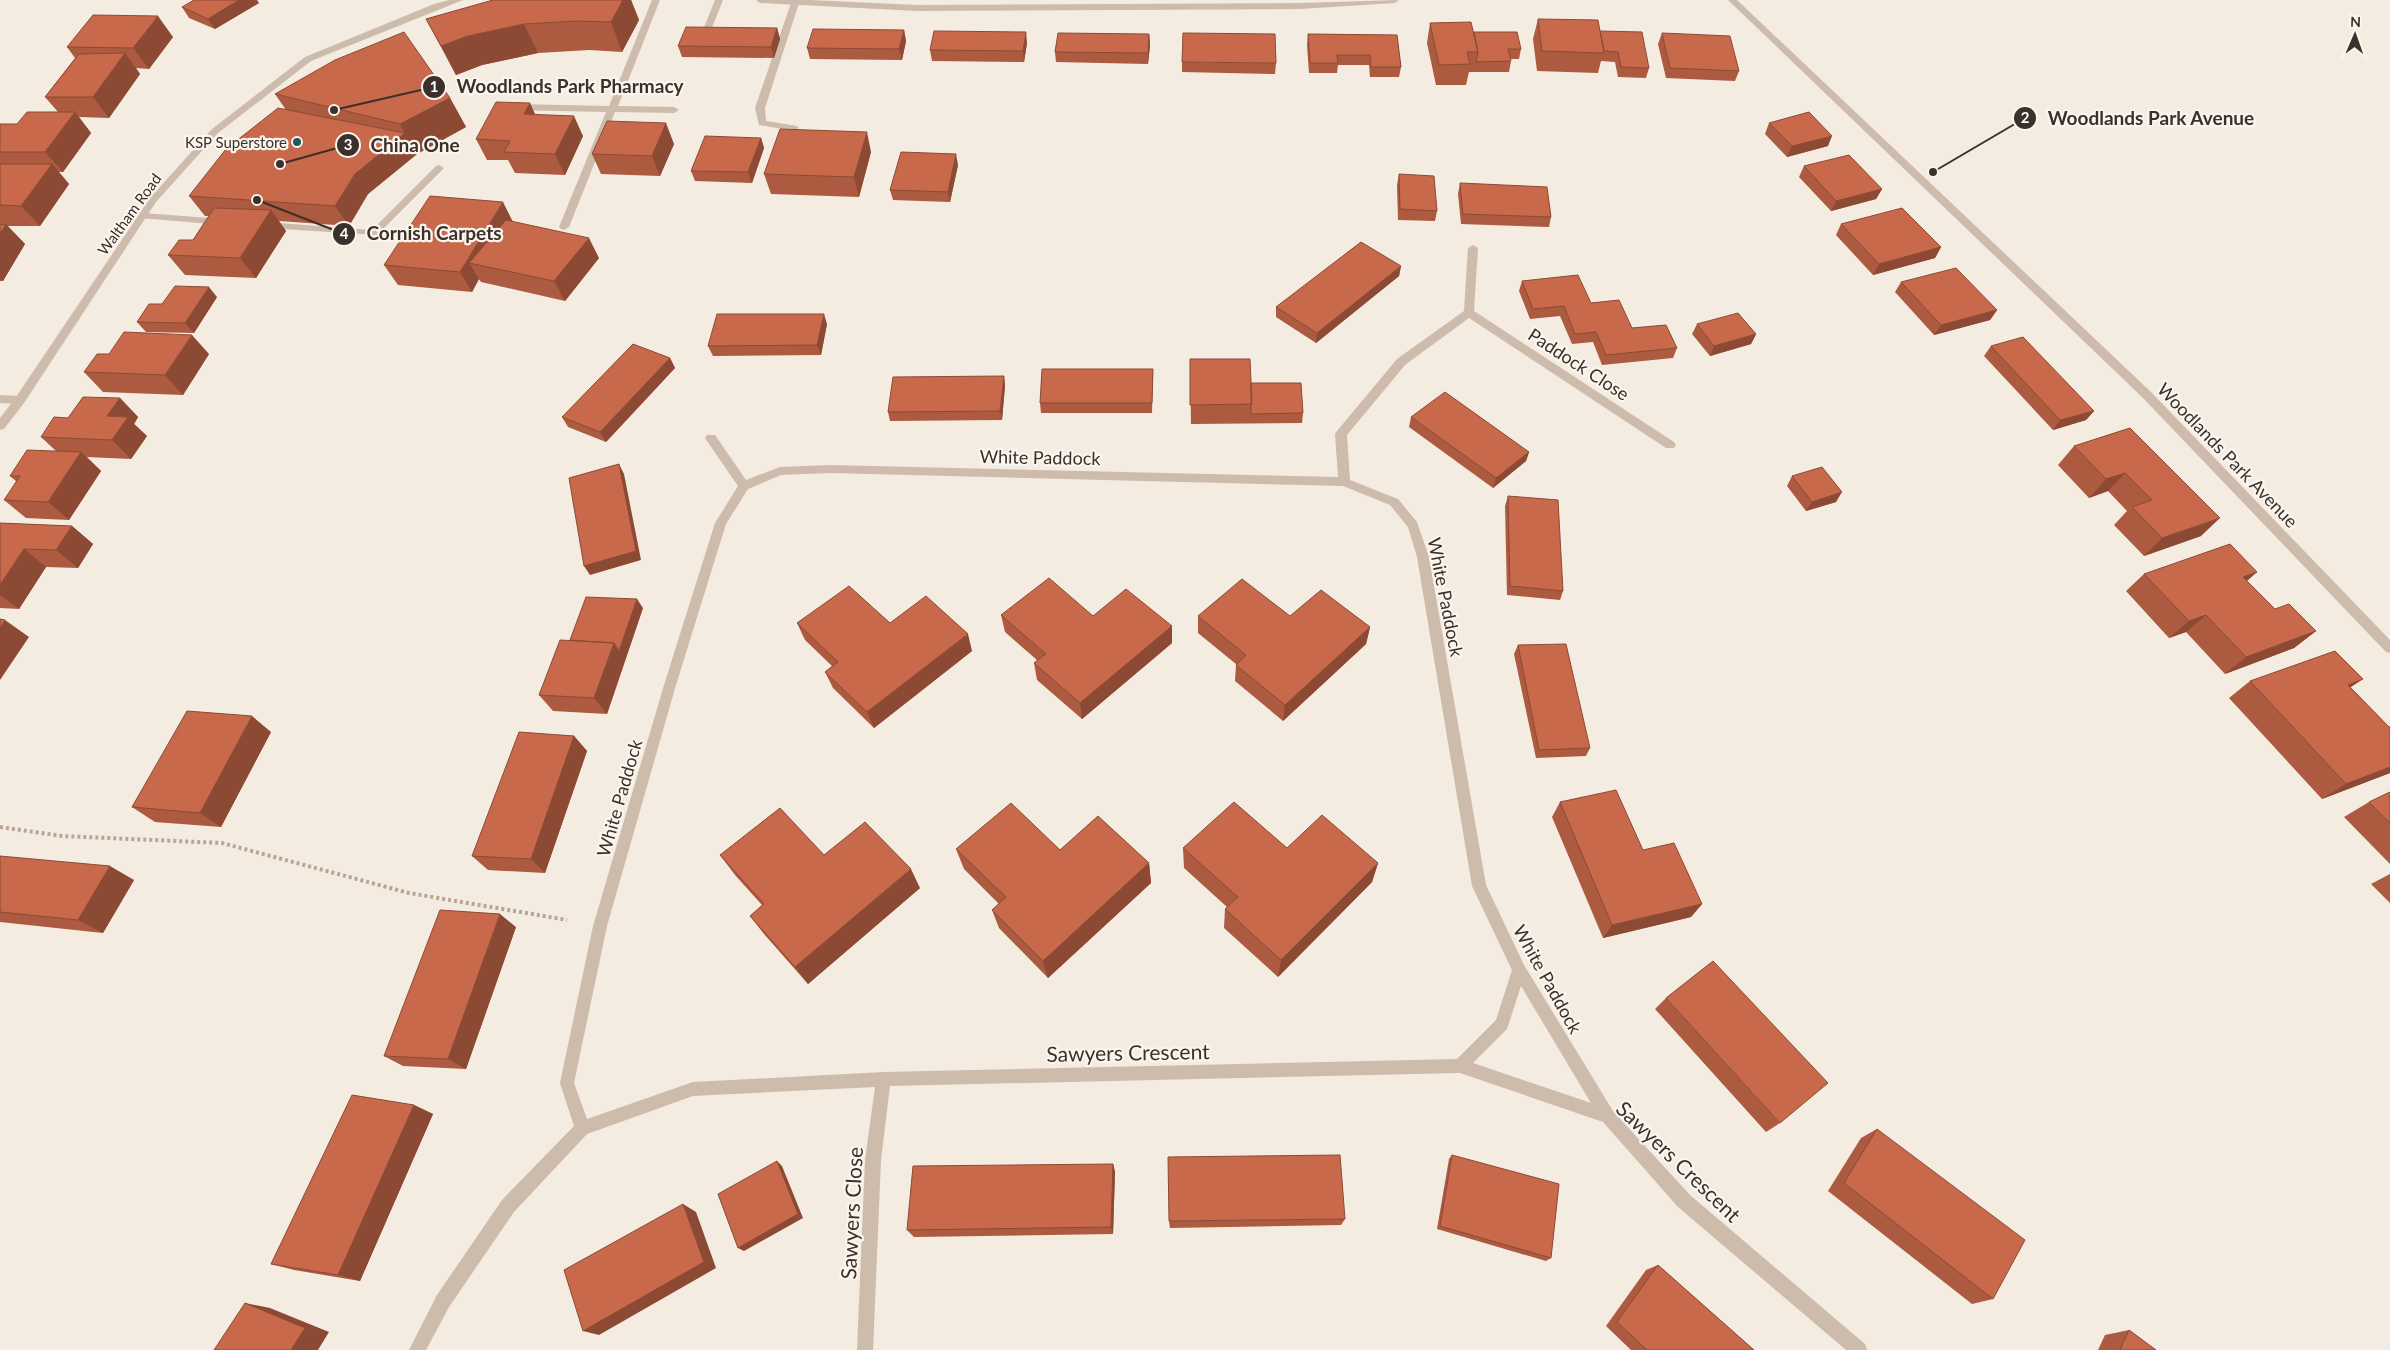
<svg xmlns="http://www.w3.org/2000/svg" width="2390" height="1350" font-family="Lato,sans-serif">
<rect width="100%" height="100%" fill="#f4ebe1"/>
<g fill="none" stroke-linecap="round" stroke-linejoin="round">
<!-- path -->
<path stroke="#b9a596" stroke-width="4" stroke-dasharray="3 3" stroke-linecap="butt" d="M0,827l62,9 160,7 187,50 158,27"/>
<!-- service -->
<path fill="#cdbbac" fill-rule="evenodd" d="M715,0h8l-12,30 -7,2 -1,-2z
M795,0l4,3 -34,105 1,13 31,5 2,2 -5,3 -35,-6 -4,-17 36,-105z
M439,165l5,3 -67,67 -111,-7 -5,-3 5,-3 106,8 64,-64z
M143,213l80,6 5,3 -5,3 -83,-7 -2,-2z"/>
<!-- minor -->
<path fill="#cdbbac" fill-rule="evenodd" d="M652,0h8l-42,106 56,1 5,3 -5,3 -59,-1 -46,115 -5,3 -3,-1 -2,-2 47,-115 -92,-2 -5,-3 5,-3 95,2z
M1728,0h9l414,392 239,248v13l-4,-1 -243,-254z
M1473,245l5,3 -4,63 200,131 2,3 -2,3h-8l-197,-130 -64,47 -58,70 3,45 48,19 19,23 12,35 57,328 38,80 89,146 77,84 175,149 2,6h-21l-168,-143 -75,-85 -143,-49 -570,13 -9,74 -8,190h-16l8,-190 10,-73 -182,9 -106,38 -73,78 -65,95 -23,43h-17l28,-55 65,-95 72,-74 -14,-43 33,-157 71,-241 51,-162 23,-37 -31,-45 -2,-3 2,-3h8l31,45 34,-13 50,-2 508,12 -3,-43 2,-3 60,-72 67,-48 4,-63zM830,473l513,13 47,19 18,22 9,30 55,329 40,84 -16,50 -39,39 -573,13 -191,10 -106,37 -13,-36 33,-157 69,-241 50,-161 22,-35 33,-14zM1521,986l70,117 -118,-40 34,-34z
M0,395l20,1 5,4 -5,4 -20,-1z"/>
<!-- tertiary -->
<path fill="#cdbbac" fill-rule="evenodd" d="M449,0h14l-152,61 -93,72 -62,69 -132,201 -20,26 -4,1v-12l16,-21 134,-199 62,-69 93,-72 129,-53z
M756,0h54l107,5 383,-2 99,-3 -4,3 -95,6 -383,2 -157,-8z"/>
</g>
<!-- wall -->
<path fill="#ac5a40" d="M493,0h138l8,20 -17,32 -33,-2 -51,3 -56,12 -26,10 -30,-56z
M259,3l-44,26 -26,-11 -7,-11z
M1538,19l62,12 49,37 -3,10 -28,-1 -3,-15 -14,-1 -3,12 -61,-2 -4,-32z
M1430,23l44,9 47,17 -2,10h-9l1,2 -2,11h-40l-3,13h-30l-9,-42z
M777,28l3,11 -6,19 -92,-1 -4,-11z
M904,30l2,11 -4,19 -92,-1 -3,-11z
M1662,33l77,38 -4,10 -69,-3 -8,-34z
M1149,34l1,11 -2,19 -92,-2 -1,-10z
M1308,34l89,1 4,32 -2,10h-29l-1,-12h-31l-1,8h-28l-2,-28z
M173,37l-24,32 -13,-1 4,6 -31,44 -30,-1 12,16 -28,39h-4l10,12 -29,42h-33l18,18 -22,37h-3v-157h17l41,-12 -13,-15 30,-39 -8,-11z
M1027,43l-3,19 -92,-1 -2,-11z
M1182,62l94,1 -1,11 -93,-2z
M275,94l175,4 16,29 -49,27 -49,40 -19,32 -70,-5 7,10 -30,47 -71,-3 -17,-20 25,-15 16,-24h-4l-16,-20 97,-86z
M530,103l5,11 48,22 -18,39 -50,-2 -7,-13h-21l-11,-21z
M1769,123l59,23 -41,11 -22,-23z
M761,138l3,10 -12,35 -57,-2 -4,-10z
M674,144l-14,32 -59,-2 -9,-20z
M871,152l-12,45 -88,-3 -7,-20z
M958,165l-8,37 -57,-2 -3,-10z
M1804,166l78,23 -6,10 -45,12 -32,-34z
M1399,174l38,37 -2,10 -37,-1 -1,-35z
M1460,183l91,34 -2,10 -88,-3 -3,-30z
M513,222l86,36 -34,43 -84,-19 -2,-3 -7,13 -74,-7 -14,-20z
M1841,224l100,23 -6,11 -62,17 -37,-40z
M1401,266l-2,10 -83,67 -40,-26v-10z
M1522,281l69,22 41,25 45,20 -4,10 -71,7 -9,-23 -21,2 -12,-28 -30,3 -11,-28z
M1901,282l96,28 -7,10 -56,15 -39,-43z
M217,297l-23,36 -48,-1 -9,-10 25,-18z
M827,324l-6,31 -108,1 -5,-10z
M1697,324l59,10 -5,10 -41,12 -18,-22z
M1991,346l103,65 -8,9 -33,10 -69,-74z
M209,354l-26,41 -80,-3 -19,-20z
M670,358l5,10 -69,74 -38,-15 -6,-10z
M1190,359l113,54 -1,10 -111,1z
M1153,369l-1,44h-111l-1,-10z
M1004,376l1,10 -3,34 -112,1 -2,-9z
M120,398l18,19 -4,7 13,12 -16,23 -44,-2 14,14 -32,49 -43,-2 -22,-18 13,-18 -7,-6 46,-25 -15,-14 27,-19z
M1411,417l118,35 -3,9 -33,27 -84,-61z
M2130,428l71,108 -57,20 -30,-31 13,-14 -19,-20 -19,7 -31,-33 16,-19z
M1792,476l44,26 -30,9 -19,-25z
M1508,496l55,95 -3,9 -53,-5 -2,-89z
M0,523l72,3 21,18 -15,24 -32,-1 -27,42 -19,-1z
M2257,572l-10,9 28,28 41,22 -22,17 -69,26 -39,-42 -17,6 -43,-47 18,-17z
M643,608l-36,106 -54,-3 -14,-16 31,-55z
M1001,615l92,1 79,10v17l-90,76 -45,-39 -3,-17 3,-3 -32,-28z
M1198,616h92l80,11 -4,17 -83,77 -48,-40 1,-17 -38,-31z
M797,623h93l82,28 -98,77 -41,-40 -8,-16 7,-6 -27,-26z
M1518,645l72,103 -4,8 -50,2 -22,-104z
M2363,679l-13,8 39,40 1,46 -68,26 -93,-101 21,-17z
M271,732l-50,95 -66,-5 -23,-15z
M574,736l13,15 -42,122 -57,-3 -16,-14z
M2390,792v72l-46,-47 25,-15z
M1560,802l83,48 59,54 -11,13 -88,21 -51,-121z
M1183,848h104l91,15 -6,19 -94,95 -54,-49 1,-19 2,-2 -43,-39z
M956,849l104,1 89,13 2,20 -103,95 -49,-50 -7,-18 7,-6 -35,-35z
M720,855h104l96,33 -112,96 -44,-50 -14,-18 12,-11 -27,-30z
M0,856l134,24 -31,53 -103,-11z
M2390,874v29l-19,-19z
M516,927l-50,142 -63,-3 -19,-10z
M1666,998l114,125 -14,9 -111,-123z
M414,1105l19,9 -73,167 -66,-11 -23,-6z
M1877,1129l116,170 -21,5 -144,-113 33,-53z
M1452,1155l99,103 -5,3 -109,-32 12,-70z
M1113,1164l2,8 -2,62 -199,3 -7,-7z
M1345,1219l-4,6 -171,3 -1,-7z
M1658,1265l96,85h-123l-25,-24 40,-56z
M2129,1330l27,20h-58l7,-15z"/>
<!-- shaded-wall -->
<path fill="#8c4a34" d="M239,0h18l2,3 -44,26 -7,-10z
M623,0h8l8,20 -17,32 -11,-30z
M158,16l15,21 -24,32 -16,-21z
M524,24l14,29 -56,12 -26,10 -15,-29 27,-10z
M777,28l3,11 -6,19 -3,-11z
M904,30l2,11 -4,19 -3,-11z
M1026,32l1,11 -3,19 -1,-11z
M1149,34l1,11 -2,19v-11z
M125,53l15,21 -31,44 -16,-21z
M450,98l16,29 -49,27 -49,40 -19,32 -14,-20 20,-32 50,-41 -5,-9z
M530,103l9,21 -15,-10z
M75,112l16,21 -28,39 -18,-20z
M574,116l9,20 -18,39 -10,-21z
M666,123l8,21 -14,32 -8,-20z
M867,132l4,20 -12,45 -5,-20z
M1832,136l-4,10 -41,11 5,-11z
M761,138l3,10 -12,35 -4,-11z
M956,154l2,11 -8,37 -2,-10z
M52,164l17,20 -29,42 -19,-20z
M1882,189l-6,10 -45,12 5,-10z
M503,202l10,20 -44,41 10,16 -7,13 -12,-20z
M271,210l15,21 -30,47 -16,-20z
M6,224l19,20 -22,37 -3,-2v-45z
M589,238l10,20 -34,43 -11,-20z
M1941,247l-6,11 -62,17 6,-11z
M1401,266l-2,10 -83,67 1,-10z
M209,287l8,10 -23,36 -9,-10z
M1997,310l-7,10 -56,15 7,-10z
M824,314l3,10 -6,31 -4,-10z
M1756,334l-5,10 -41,12 4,-10z
M192,335l17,19 -26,41 -18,-20z
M670,358l5,10 -69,74 -6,-10z
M1004,376l1,10 -3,34 -2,-9z
M120,398l18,19 -4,7 13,12 -16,23 -19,-19 -5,-24z
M2094,411l-8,9 -33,10 7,-10z
M81,452l20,19 -32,49 -21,-18z
M1529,452l-3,9 -33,27 3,-10z
M619,464l5,10 17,86 -51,15 -6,-9z
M2125,473l-17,18 -19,7 17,-19z
M1842,492l-6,10 -30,9 6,-9z
M2220,518l-19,18 -57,20 18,-18z
M72,526l21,18 -15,24 -22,-18z
M24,549l22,18 -27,42 -19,-14v-10z
M2257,572l-20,17 6,-12z
M637,599l6,9 -36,106 -13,-16 20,-55z
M2206,615l-20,17 -17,6 20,-17z
M5,620l24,17 -29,43v-52z
M1172,626v17l-90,76 -2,-16z
M1370,627l-4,17 -83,77 2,-16z
M2316,631l-22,17 -69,26 21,-17z
M968,634l4,17 -98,77 -7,-16z
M2363,679l-24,16 9,-10z
M252,716l19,16 -50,95 -21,-14z
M574,736l13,15 -42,122 -14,-14z
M2390,767v6l-68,26 24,-15z
M1149,863l2,20 -103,95 -5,-17z
M1378,863l-6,19 -94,95 3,-17z
M110,866l24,14 -31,53 -25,-13z
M911,869l9,19 -112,96 -13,-17z
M1702,904l-11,13 -88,21 9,-13z
M500,914l16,13 -50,142 -18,-10z
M414,1105l19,9 -73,167 -22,-6z
M777,1161l5,5 21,52 -59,33 -6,-3z
M1113,1164l2,8 -2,62 -2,-7z
M683,1204l13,8 20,56 -117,67 -16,-4z
M245,1303l25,5 59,24 -11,18h-27z"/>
<!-- building -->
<path fill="#c8694b" stroke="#8c4a34" d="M194,0h45l-31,19 -26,-12z
M493,0h130l-12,22 -34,-1 -53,3 -56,12 -27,10 -15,-27z
M93,15l65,1 -25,32 -66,-1z
M1538,19l60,1 6,33 -62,-2z
M1471,22l7,30h-11l3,12 -31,1 -9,-42z
M686,27l91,1 -6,19 -93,-1z
M813,29l91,1 -5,19 -92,-1z
M934,31l92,1 -3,19 -93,-1z
M1600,31l42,1 7,36 -28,-1 -3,-15 -14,-1z
M404,32l46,66 -50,26 -125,-30 60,-34z
M1474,32h43l4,17h-13l3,12 -35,1 2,-10z
M1058,33l91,1 -1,19 -93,-1z
M1183,33l92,1 1,29 -94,-1z
M1662,33l68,3 9,35 -69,-3z
M1308,34l89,1 4,32h-30l-1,-12h-33l1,8h-28z
M125,53l-32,44h-48l34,-43z
M496,102l34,1 -6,11 50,2 -19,38 -51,-2 6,-11 -34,-2z
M278,108l127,25 -50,41 -20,32 -146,-10 37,-47z
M27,112h48l-30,40h-45v-28h17z
M1809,112l23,24 -40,10 -23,-23z
M607,121l59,2 -14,33 -60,-2z
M780,129l87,3 -13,45 -90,-3z
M705,136l56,2 -13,34 -57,-1z
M901,152l55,2 -8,38 -58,-2z
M1849,155l33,34 -46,12 -32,-35z
M0,164h52l-31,42 -21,-1z
M1399,174l35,2 3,35 -37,-2z
M1460,183l87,4 4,30 -88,-3z
M430,196l73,6 -43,70 -76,-7z
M214,208l57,2 -31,48 -72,-3 11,-15h14z
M1902,208l39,39 -62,17 -38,-40z
M506,220l83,18 -35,43 -85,-18z
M6,224l-6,10v-9z
M1361,242l40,24 -84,67 -41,-26z
M1956,268l41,42 -56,15 -40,-43z
M1578,275l13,28 28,-3 13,28 34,-3 11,23 -71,7 -10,-23 -21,2 -11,-28 -31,3 -11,-28z
M175,286l34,1 -24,36 -48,-1 12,-18h13z
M1738,313l18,21 -42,12 -17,-22z
M717,314h107l-7,31 -109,1z
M124,332l68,3 -27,40 -81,-3 13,-18h12z
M2023,337l71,74 -34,9 -69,-74z
M633,344l37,14 -70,74 -38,-15z
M1190,359h60l2,45 -62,1z
M1042,369h111l-1,34h-112z
M1004,376l-4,35 -112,1 5,-35z
M1251,383h50l2,30 -52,1z
M1445,392l84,60 -33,26 -85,-61z
M83,397l37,1 -13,18 21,1 -16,23 -71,-3 13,-20 14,1z
M2130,428l90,90 -58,20 -30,-31 20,-7 -27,-27 -19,6 -32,-33z
M27,450l54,2 -33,50 -44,-2 16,-24h-10z
M619,464l17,87 -52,15 -15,-88z
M1822,467l20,25 -30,10 -20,-26z
M1508,496l50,4 5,91 -53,-5z
M0,523l72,3 -16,24 -32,-1 -24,36z
M2230,544l27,28 -14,5 32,32 14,-5 27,27 -70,26 -40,-42 -17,6 -45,-47z
M1049,578l44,38 33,-27 46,37 -92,77 -46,-40 12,-9 -45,-39z
M1242,579l48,37 31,-26 49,37 -85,78 -49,-40 10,-10 -48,-39z
M849,586l41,37 36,-27 42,38 -101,78 -42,-40 13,-10 -41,-39z
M586,597l51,2 -18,52 -5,-8 -44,-3z
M0,619l5,1 -5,8z
M560,640l54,3 -20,55 -55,-3z
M1566,644l24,104 -51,2 -21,-105z
M2335,651l28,28 -15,6 41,42h1v40l-44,17 -96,-103z
M187,711l65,5 -52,97 -68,-6z
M519,732l55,4 -43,123 -59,-3z
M1616,790l27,60 31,-7 28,61 -90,21 -52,-123z
M2390,792v31l-21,-21z
M1234,802l53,46 35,-33 56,48 -97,97 -56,-51 13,-12 -55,-49z
M1011,803l49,47 38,-34 51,47 -106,98 -51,-51 14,-13 -50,-48z
M780,808l44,47 41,-33 46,47 -116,98 -45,-51 14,-12 -44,-49z
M0,856l110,10 -32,54 -78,-8z
M440,910l60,4 -52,145 -64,-3z
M1713,961l115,122 -48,40 -114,-125z
M352,1095l62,10 -76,170 -67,-11z
M1877,1129l148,111 -32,59 -149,-116z
M1340,1155l5,64 -176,2 -1,-64z
M1452,1155l107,29 -8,74 -111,-32z
M777,1161l21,53 -60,34 -20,-54z
M1113,1164l-2,63 -204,3 6,-64z
M683,1204l21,58 -121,69 -19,-61z
M1658,1265l96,85h-107l-30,-28z
M245,1303l60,25 -14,22h-77z
M2129,1330l27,20h-36z"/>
<!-- markers -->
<circle fill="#1f5a5e" stroke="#fbf5ee" stroke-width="2" cx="297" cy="142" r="5"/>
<g text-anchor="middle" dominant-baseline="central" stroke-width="4.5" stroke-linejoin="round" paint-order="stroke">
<!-- far-poi labels -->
<g font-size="15" fill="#3b302b" stroke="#fbf5ee" text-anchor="end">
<text x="287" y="142">KSP Superstore</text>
</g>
<!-- far-street labels -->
<g font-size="15" fill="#3b302b" stroke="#fbf5ee">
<text transform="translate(129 214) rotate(-54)">Waltham Road</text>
</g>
<!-- street labels -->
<g font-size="18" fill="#3b302b" stroke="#fbf5ee">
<text transform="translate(1579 364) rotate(33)">Paddock Close</text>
<text transform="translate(2228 455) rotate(46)">Woodlands Park Avenue</text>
<text transform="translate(1040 457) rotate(1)">White Paddock</text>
<text transform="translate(1446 597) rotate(79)">White Paddock</text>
<text transform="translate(619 798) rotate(-74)">White Paddock</text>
<text transform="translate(1548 979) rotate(61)">White Paddock</text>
</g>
<!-- near-street labels -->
<g font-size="21" fill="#3b302b" stroke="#fbf5ee">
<text transform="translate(1128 1052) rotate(-1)">Sawyers Crescent</text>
<text transform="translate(1679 1161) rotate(44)">Sawyers Crescent</text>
<text transform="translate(851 1213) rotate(-87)">Sawyers Close</text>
</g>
</g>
<!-- callouts -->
<path fill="none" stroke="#3b302b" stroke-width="2" d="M334 110L434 87M1933 172L2025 118M280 164L348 145M257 200L344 234"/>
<g fill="#3b302b" stroke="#fbf5ee" stroke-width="2">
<circle cx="334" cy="110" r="5"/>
<circle cx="1933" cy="172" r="5"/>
<circle cx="280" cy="164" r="5"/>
<circle cx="257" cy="200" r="5"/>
<circle cx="434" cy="87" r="12"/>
<circle cx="2025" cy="118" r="12"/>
<circle cx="348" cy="145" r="12"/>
<circle cx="344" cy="234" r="12"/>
</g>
<g font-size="15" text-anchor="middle" font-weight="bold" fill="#fff">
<text x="434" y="92">1</text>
<text x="2025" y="123">2</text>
<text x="348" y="150">3</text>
<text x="344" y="239">4</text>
</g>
<g font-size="19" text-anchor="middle" font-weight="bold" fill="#3b302b" stroke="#fbf5ee" stroke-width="4.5" stroke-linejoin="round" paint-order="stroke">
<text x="570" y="93">Woodlands Park Pharmacy</text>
<text x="2151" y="125">Woodlands Park Avenue</text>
<text x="415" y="152">China One</text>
<text x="434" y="240">Cornish Carpets</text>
</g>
<!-- north arrow -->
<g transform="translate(2355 35) rotate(2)" stroke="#fbf5ee" stroke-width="4" paint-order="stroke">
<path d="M0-4L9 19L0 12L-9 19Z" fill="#3b302b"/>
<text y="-8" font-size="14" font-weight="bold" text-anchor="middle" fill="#3b302b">N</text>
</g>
</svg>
